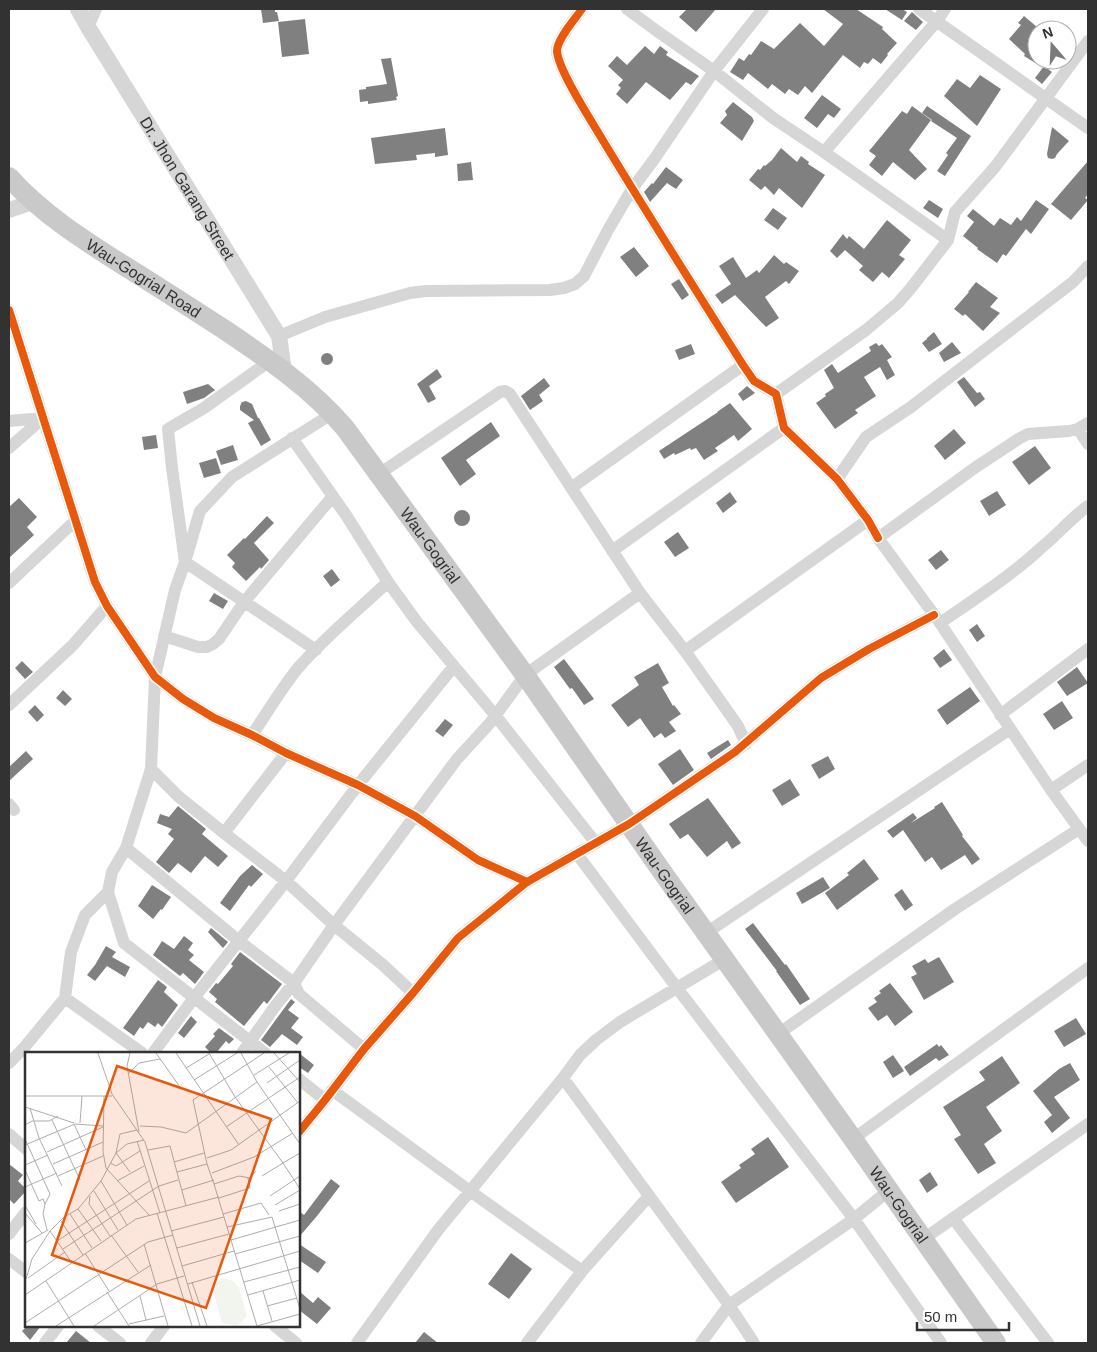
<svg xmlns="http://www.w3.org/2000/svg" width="1097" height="1352" font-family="Helvetica,sans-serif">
<rect width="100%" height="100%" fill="#fff"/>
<!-- building -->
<path fill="#808080" d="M261,9h14v3h2l2,9 -16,2z
M687,9h29l-20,23 -17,-15z
M823,9h33l27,18 -1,2 15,14 -10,11 1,1 -7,9 -8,-6 -5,6 -4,-2 -4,6 -17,-13 -31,38 -7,-7 -7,9 -9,-6 -4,5 -13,-10 -4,5 -20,-16 -5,7 -13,-8 9,-14 5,3 5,-7 2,1 10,-14 13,8 26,-26 24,23 19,-22z
M885,9h17l5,3 -5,8z
M912,12l11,10 -7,8 -12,-9z
M1024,16l13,11v37l-13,-8 1,-2 -16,-15 12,-14 -3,-2z
M305,19l4,35 -27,3 -4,-35z
M645,46l9,8 6,-8 8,6 -2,3 33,21 -8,9 -5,-3 -16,18 -24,-18 -19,22 -11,-10 5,-6 -3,-3 5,-5 -15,-14 9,-10 10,9z
M391,58l7,38 -2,1 1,3 -29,4v-3l-8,1 -1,-12 7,-1v-2l21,-3 -6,-25z
M1044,66l8,6 -10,12 -7,-6z
M980,75l21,14 -24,37 -33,-30 13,-17 13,9z
M822,95l19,14 -7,9 -6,-4 -11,14 -13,-10z
M733,102l19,15 2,4 -12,20 -22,-18 7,-8 -2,-4z
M912,106l19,14 -22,30 18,19 -12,11 -22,-18 -11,14 -13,-11 7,-9 -7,-5 33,-40 5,3z
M927,106l44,30 -26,40 -8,-5 11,-16 -2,-2 11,-15 -26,-17 1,-1 -10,-7z
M1052,127l17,14 -12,13 -2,4 -3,1 -4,-1 -1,-4z
M445,128l3,27 -13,2v-4l-19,2 1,5 -42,4 -4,-26z
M781,148l16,14 4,-6 8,6 -1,2 17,11 -23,33 -23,-20 -5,7 -9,-9 -4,4 -12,-10 9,-11 2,1 4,-5 1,1 7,-6z
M1088,161v33l-3,4 3,2 -17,20 -20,-16z
M471,162l2,18 -15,1 -1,-17z
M666,167l17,13 -7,9 -9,-6 -17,19 -6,-10 8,-9 1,1z
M929,200l14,9 -5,9 -15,-10z
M1036,200l13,9 -18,25 -5,-5 -20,27 -3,-2 -6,9 -20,-14 1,-1 -15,-12 11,-14 -7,-6 6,-7 21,17 6,-8 11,7 6,-8 4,4z
M773,208l14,10 -9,12 -14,-10z
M887,220l24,20 -12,15 6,4 -16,19 -7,-6 -9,10 -14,-12 4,-4 -18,-16 -8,8 -7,-7 13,-17 4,5 2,-3 15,13z
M634,247l15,19 -13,11 -16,-20z
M774,255l10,9 2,-2 13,9 -10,13 -3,-3 -21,16 14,21 -13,9 -31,-32 -13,9 -7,-9 16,-11 -12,-18 14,-9 13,21 11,-8 2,3z
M679,279l10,16 -7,5 -11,-16z
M976,282l22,16 -8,9 10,6 -17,18 -18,-17 -2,2 -9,-7 15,-17h-1z
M934,332l8,12 -13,8 -7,-9 5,-4v-1z
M952,342l9,11 -17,9 -5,-9z
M876,343l3,3 3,-2 10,13 -5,3 8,15 -8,5 -7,-13 -16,10 12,19 -21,14 3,3 -23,16 -19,-26 10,-7 -1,-2 9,-6 -10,-18 8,-6 6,9 33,-22 -2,-4z
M691,344l4,10 -16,6 -4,-10z
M321 359a6 6 0 1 1 12 0a6 6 0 1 1-12 0Z
M437,369l5,8 -13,9 7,13 -8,4 -11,-19z
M964,377l13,16 3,-1 5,7 -10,8 -18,-25z
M544,378l6,8 -11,9 4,6 -13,9 -9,-14z
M208,384l7,6 -11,8 -17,6 -4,-12z
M747,386l8,7 -12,8 -5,-7z
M246,401l6,3 6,14h1l12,22 -10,6 -13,-23 6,-3 -14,-10v-4l2,-4z
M730,403l22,26 -14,12 -4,-6 -19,13 3,3 -14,9 -8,-12 -5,2 -1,-2 -15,7 -1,-2 -10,6 -5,-8 59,-39h-1z
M491,422l9,14 -34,24 10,14 -16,12 -19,-28z
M954,429l12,14 -21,17 -11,-14z
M156,435l2,13 -14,2 -2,-13z
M233,445l5,15 -17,5 -5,-14z
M1035,446l16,22 -22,17 -17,-23z
M216,458l5,15 -17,5 -5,-15z
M997,491l9,14 -17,11 -9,-15z
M730,492l7,10 -14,11 -7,-10z
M19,498l18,19 -10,10 7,8 -25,23v-51z
M454 518a8 8 0 1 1 16 0a8 8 0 1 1-16 0Z
M267,516l7,7 -20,20 15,17 -8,9 -1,-2 -14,14 -14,-14 3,-4 -8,-8 17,-17 1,1z
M678,532l11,16 -14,9 -11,-15z
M941,550l8,10 -13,10 -8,-10z
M332,569l8,11 -9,7 -8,-11z
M214,593l14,8 -5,8 -14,-8z
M977,624l8,12 -8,6 -8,-12z
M944,649l8,11 -12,8 -7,-10z
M564,659l30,40 -10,6 -12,-17 -2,1 -16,-22z
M22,661l11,11 -8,7 -10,-11z
M658,663l11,20 -7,4 11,19 1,-1 7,9 -12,8 7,9 -11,7 -4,-5 -7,5 -14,-20 -12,9 -17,-22 28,-20 -5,-8z
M1077,667l11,16 -21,13 -10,-14z
M970,687l10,14 -33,24 -10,-15z
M63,690l9,9 -7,7 -9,-8z
M1062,701l11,17 -19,12 -11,-16z
M35,705l9,10 -7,7 -9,-10z
M445,719l8,6 -10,12 -8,-6z
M728,740l3,5 -20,14 -4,-6z
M680,749l14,21 -21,15 -15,-21z
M26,751l7,8 -24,22v-14z
M828,756l7,13 -16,10 -8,-14z
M790,779l10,16 -18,11 -10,-16z
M708,798l33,45 -9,6 -5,-8 -20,16 -19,-23 -8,5 -11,-15z
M942,802l21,33 -1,1 18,23 -8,6 -7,-10 -24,15 -9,-13 -7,5 -22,-32 -10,8 -6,-7 26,-18 4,5 -6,5 24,-15 -1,-1z
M178,806l28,23 -4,5 26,22 -10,11 -13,-11 -14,17 -13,-10 -9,10 -13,-11 18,-23 -6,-5 4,-5 -15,-6 3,-9 9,3z
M864,859l15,20 -42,31 -12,-17 24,-18 -2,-2z
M252,865l11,9 -12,13 -2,-2 -19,26 -10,-8 20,-27z
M823,877l7,11 -28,16 -6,-11z
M152,885l19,12 -9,13 -1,-1 -8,10 -15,-13z
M902,889l11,16 -8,6 -11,-16z
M753,923l32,42 1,-1 24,35 -10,6 -24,-34h1l-32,-42z
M211,928l17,14 -5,6 -15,-16z
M184,936l9,7 -5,7 6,5 -5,5 15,12 -9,12 -12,-11 -3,3 -27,-21 9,-14 12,8z
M106,946l10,6 -4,5 18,10 -5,10 -18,-11 -12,15 -8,-6 8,-10z
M240,952l42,32 -15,20 -3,-3 -20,25 -29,-24 2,-3 -8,-7 7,-9 2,1 15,-18 -2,-2z
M939,957l15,25 -30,18 -13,-23 6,-3 -5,-8 13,-7 3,4z
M158,980l9,7 -3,5 14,13 -16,22 -4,-4 -3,4 -7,-5 -5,7 -3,-2 -6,9 -11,-8z
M890,983l23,29 -18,14 -8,-11 -9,6 -10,-13 9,-6 -3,-4 7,-5 -2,-2z
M291,999l4,3 -7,8 11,8 -8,10 12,9 -6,8 -15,-11 -12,13 -9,-7z
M191,1016l6,6 -13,16 -6,-5z
M1076,1018l10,16 -22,13 -10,-16z
M219,1028l15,11 -5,5 -3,-3 -10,12h-5l-6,-6 10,-11 -2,-2z
M937,1044l2,3 2,-2 8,10 -10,6 -3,-3 -26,18 -6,-9z
M299,1053l15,12 -6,8 -9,-6z
M893,1055l11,16 -11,7 -10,-16z
M1002,1056l18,27 -34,24 16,24 -18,13 12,19 -18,11 -24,-35 7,-4 -18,-28 42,-27 -6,-8z
M1070,1063l10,17 -26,17 16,21 -18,15 -8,-11 8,-7 -19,-24 26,-22z
M768,1137l21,30 -53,36 -15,-21 20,-14 -2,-3 16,-11 -4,-5z
M9,1164l14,11 -5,6 8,8v2l-12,13 -5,-5z
M930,1172l8,13 -11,8 -8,-13z
M331,1179l9,7 -23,30 -18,21v-26l5,4z
M299,1244l27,18 -8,11 -19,-13z
M511,1253l21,16 -23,30 -21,-15z
M299,1291l14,12 5,-6 13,11 -14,16 -18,-14z
M27,1326h14l-11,14 -8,-9z
M76,1331l15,12h-25z
M424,1332l14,11h-23z"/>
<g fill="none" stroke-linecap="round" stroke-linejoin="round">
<!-- minor -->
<path stroke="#d6d6d6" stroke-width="12" d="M582,9c-7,10 -25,30 -25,42 1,18 29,61 39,78 48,80 98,158 147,236l11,16 22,13 8,34 53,51 31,41 10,18
M627,9l30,22 57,40 59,47 51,34 124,88
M919,9l169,119
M88,27l8,-18
M824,152l113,-131 8,-12
M9,310l86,272 12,24 48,71 28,22 31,19 38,17 34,18 72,32 57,31 63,44 49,22
M279,336l46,-19 85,-24 16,-2 124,-1 14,-2 11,-4 9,-8 24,-46 24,-41 23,-31 59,-87 49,-62
M776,394l90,-64 32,-27 13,-15 37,-48 7,-28 40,-45 93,-126
M9,421l34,-3
M1088,423l-10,6 -9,2 -41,3 -8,4 -44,29 -98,71 62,85 111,167 37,51
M1078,429l10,15
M292,438l54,77 42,67 29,40 78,93 100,127
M9,448l34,-30
M379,474l121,-82 5,-1 5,3 130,199 45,58 53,75 8,18
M837,479l29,-42 45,-30 162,-125 15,-16
M571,488l172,-123
M612,551l172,-123
M9,583l67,-63
M940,623c35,-24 71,-47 102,-76 16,-13 29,-29 46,-41
M164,636l34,11h9l6,-3 6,-5 25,-37 89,-106
M316,650l-131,-88 15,-51 32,-34 101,-64
M685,651l183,-131
M9,705l64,-60 34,-39
M1000,715l88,-66
M252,735c15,-22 29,-46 46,-67 27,-31 60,-58 90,-86
M151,769l28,28 45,36 62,48 48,44 49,40 30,28
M1051,790l37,-25
M9,804l5,6
M224,833l62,-80
M126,848l113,93 55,42 5,11 65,55
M577,854l100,134 177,231 87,124
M108,892l16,51 141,110
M706,933l304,-204
M65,998l77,55
M778,1034l177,-125 124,-80
M153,1053l41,-55 92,-117 72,-96 96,-119
M242,1053l34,-48 18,-22 40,-58 123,-166 33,-36 35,-48 115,-82
M9,1063l14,-14 42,-51 6,-46 14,-37 23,-23 4,-20 14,-24 25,-79 4,-92 20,-87 10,-28 -13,-94 -4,-39 36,-21 67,-48
M563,1078l166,227 25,38
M299,1079l26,21
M332,1090l138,101 112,80
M299,1132l26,-32 39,-51 49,-56 45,-55 69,-56 102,-58 106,-72 86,-74 48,-29 65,-34
M9,1134l17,15
M853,1139l235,-171
M953,1218l95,125
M9,1234l17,-22
M922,1240l166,-116
M9,1259l17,13
M98,1326l22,17
M275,1326l21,17
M45,1343l13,-17
M151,1343l13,-17
M357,1343l81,-113 125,-152 17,-23 16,-15 24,-18 105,-63
M527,1343l55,-72 67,-75
M701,1343l28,-38 125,-86 34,-28"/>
<!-- tertiary -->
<g stroke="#d6d6d6" stroke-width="16">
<path id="s1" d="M78,9l10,18 191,309 5,35"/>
<path d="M9,210l24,-8"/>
</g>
<!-- primary -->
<path stroke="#c9c9c9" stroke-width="20" id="s2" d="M9,177c32,36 73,62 114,88 34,21 68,43 102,65 43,29 86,58 120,98l180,247 138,198 190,266 143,204"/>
<!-- cycleway casing -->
<g stroke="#fff" stroke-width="11">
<path id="cycleway" d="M582,9c-7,10 -25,30 -25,42 1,18 29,61 39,78 48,80 98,158 147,236l11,16 22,13 8,34 53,51 31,41 10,18
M9,310l86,272 12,24 48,71 28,22 31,19 38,17 34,18 72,32 57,31 63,44 49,22
M299,1132l26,-32 39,-51 49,-56 45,-55 69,-56 102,-58 106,-72 86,-74 48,-29 65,-34"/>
</g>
<!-- cycleway -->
<use href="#cycleway" stroke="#e8590c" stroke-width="8"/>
</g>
<g text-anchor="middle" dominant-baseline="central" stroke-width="5" stroke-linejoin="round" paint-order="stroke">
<!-- street labels -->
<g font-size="16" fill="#323232" stroke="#fff">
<text stroke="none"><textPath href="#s1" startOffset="210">Dr. Jhon Garang Street</textPath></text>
<text stroke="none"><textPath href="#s2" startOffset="169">Wau-Gogrial Road</textPath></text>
<text stroke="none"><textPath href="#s2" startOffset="566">Wau-Gogrial</textPath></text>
<text stroke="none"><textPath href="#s2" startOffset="971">Wau-Gogrial</textPath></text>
<text stroke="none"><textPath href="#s2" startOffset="1375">Wau-Gogrial</textPath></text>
</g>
</g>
<!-- overview -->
<g transform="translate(25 1052)">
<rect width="275" height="275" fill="#fff"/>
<path d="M197,226l11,3 6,7 8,28 -10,10 -15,-3 -10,-36z" fill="#f2f5ed"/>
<path fill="none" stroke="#adadad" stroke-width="1" d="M73,1l14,41 33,48 55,184M105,1l-3,13 12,66M131,1l24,34M151,1l63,92M184,1l26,44 48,66 17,-10M216,1l16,29 43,62M249,1l26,29M244,15l29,36M161,16l23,-14M104,21l10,-10 21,-4M229,23l35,-22M169,28l43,-27M242,31l33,-23M0,44h87M79,44l-1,56 3,16 43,47M0,55l49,16M5,56l9,30 23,48M27,68l28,60M55,71l2,-27M49,72l12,26M0,73l7,-4h17l9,-5M115,74l21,1 25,6 71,-51M201,75l74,-50M0,87l25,55 -5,10M112,89l23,72M0,93l50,-21 28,2M123,98l22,-4 16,60M22,100l56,-25M182,106l24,-8 69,-49M149,110l30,-9M85,111l6,3 24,-15M28,112l50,-22M0,113l23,-10M0,118l14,31 4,-2 2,5 -2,10 4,16M231,119l-6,7 -11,-2 -25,8 43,142M105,120l-14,-19 11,-9 17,-4M152,120l30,-8M187,121l42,-16 39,-24M33,124l45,-20M237,124l21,-13 17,26M76,129l26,44M92,129l27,-15M189,132l-7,-20 -14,-64 71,-47M0,135l32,-14M157,138l32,-10M69,139l24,39M65,144l-1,8 21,32M245,144l30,-20M194,146l31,-10 -2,-10M250,153l25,-15M1,155l10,17M53,157l23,32M254,159l21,-7M0,161l17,20M132,161l35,113M45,162l22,34M198,162l38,-11 8,12M36,169l22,34M202,175l45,-10 28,92M25,179l22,32M146,179l53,-14M86,183l27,37M206,188l69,-20M32,189l92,-60M0,191l23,-13M119,192l24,82M152,196l52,-14M38,197l96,-63 19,-6M60,201l24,38M210,202l65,-18M157,214l52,-15M3,226l37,-26M1,227l6,-20 18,-28 14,-14 14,-8 23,-28 15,-28 4,-19 17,-4M21,229l28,45M167,230l15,44M219,230l56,-15M163,232l112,-33M238,239l9,30M82,240l22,34M0,243l111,-76 83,-22M223,243l52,-15M115,244l6,24M242,254l30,-8M0,271l123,-81 25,-7M104,272l35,-8M31,274l95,-61M69,274l63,-42 27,-8M232,274l43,-12"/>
<path fill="#e8590c" fill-opacity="0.15" stroke="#e8590c" stroke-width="2.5" d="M92,14l154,53 -65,189 -154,-53z"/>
<rect width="275" height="275" fill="none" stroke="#323232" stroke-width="2.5"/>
</g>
<!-- border -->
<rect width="1097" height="1352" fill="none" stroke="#323232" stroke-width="20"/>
<!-- north arrow -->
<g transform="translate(1052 45) rotate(341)"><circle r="24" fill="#ffffff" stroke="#adadad"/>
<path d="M0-4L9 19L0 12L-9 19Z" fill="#7a7a7a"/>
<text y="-8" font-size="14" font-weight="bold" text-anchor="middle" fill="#323232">N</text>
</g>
<!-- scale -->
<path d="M917 1322v8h92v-8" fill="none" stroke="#323232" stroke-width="2.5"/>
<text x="924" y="1322" font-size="15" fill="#323232" stroke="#ffffff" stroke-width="4" paint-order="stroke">50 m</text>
</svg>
